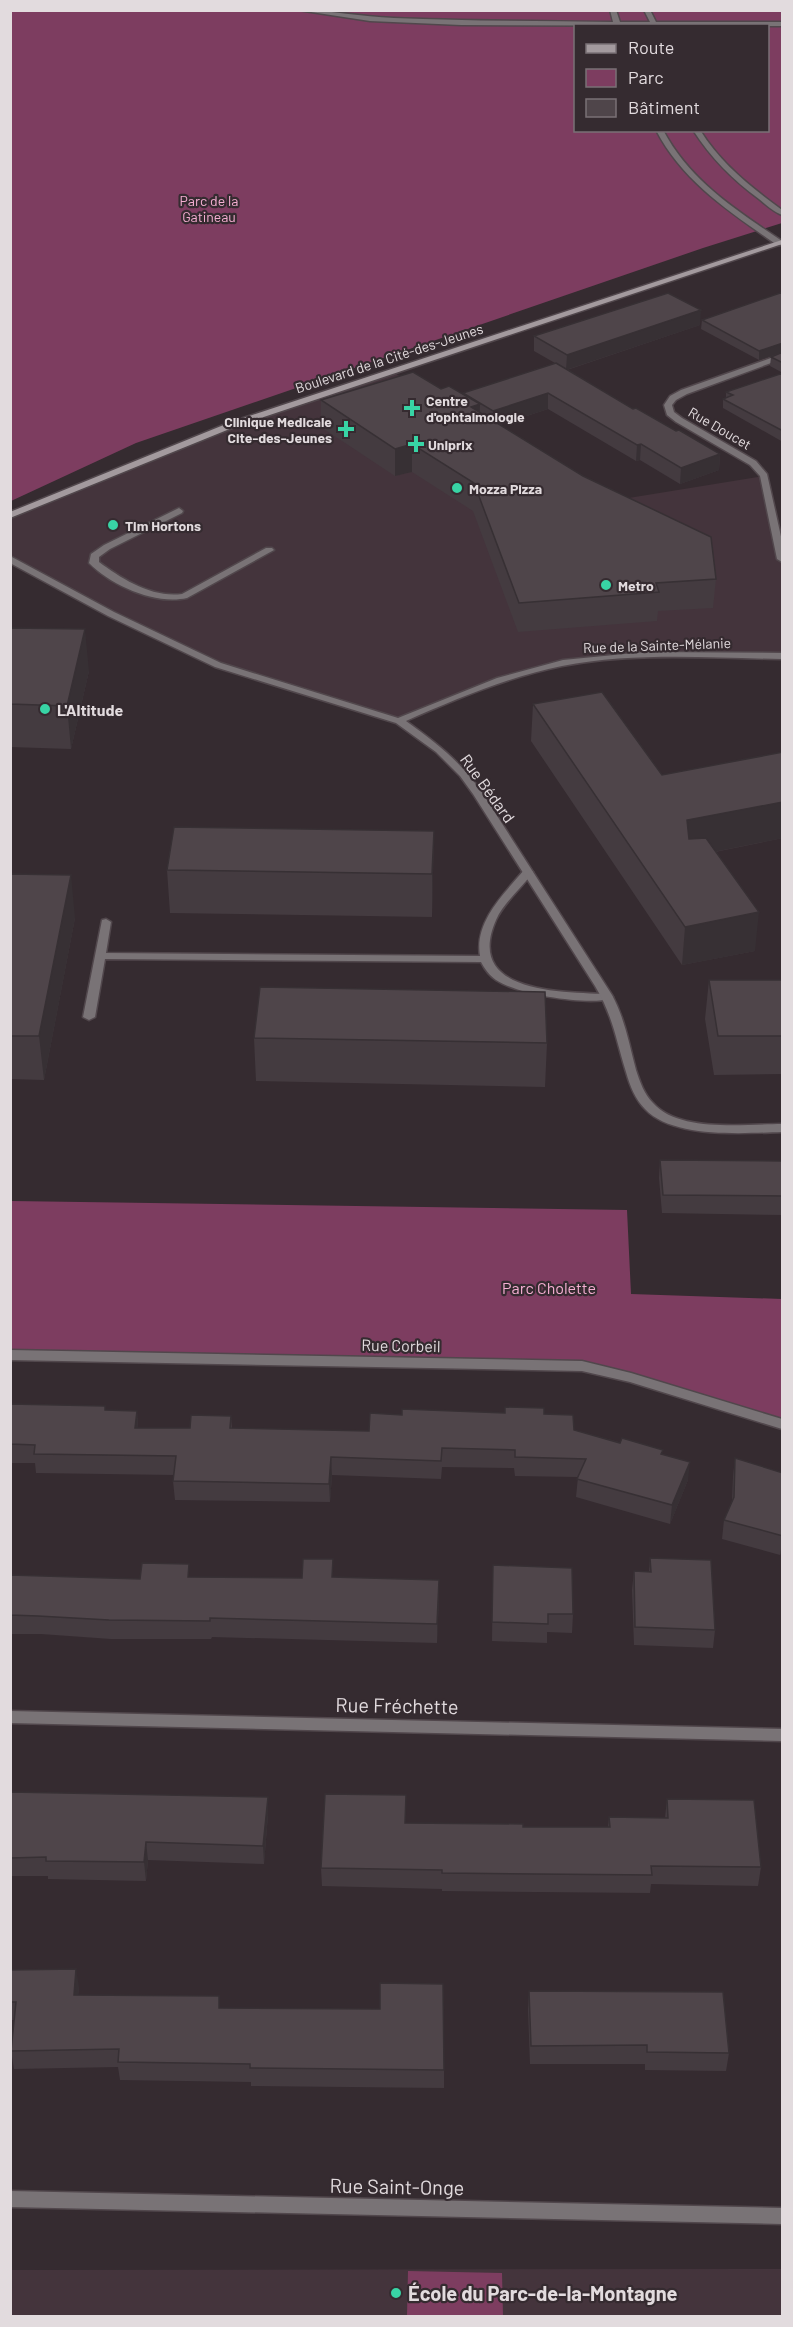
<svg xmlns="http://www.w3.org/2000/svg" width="793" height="2327" font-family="Barlow,sans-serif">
<rect width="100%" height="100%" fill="#352b30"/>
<!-- built -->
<path fill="#44343c" d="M393,372l211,130 160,-26 18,83v97h-133l-87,7 -50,14 -113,44 -181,-56 -41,-18 -166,-88v-44l223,-91z
M782,2269v47h-771l-1,-46z"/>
<!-- green -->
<path fill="#7d3d60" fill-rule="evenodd" d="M10,11h772v212l-79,25 -567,195 -125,58zM576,26h192v104h-192z
M11,1201l616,9 4,84 151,5v125l-151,-46 -49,-12 -571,-11z
M408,2271l94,2 1,43h-96z"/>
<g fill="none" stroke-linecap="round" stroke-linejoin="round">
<!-- lane casing -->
<g stroke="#51474c" stroke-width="3">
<path id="lane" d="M298,10c32,0 64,7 96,8 73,3 146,3 219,4l-3,-12h6l4,12h30l-6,-12h6l6,12h126v4l-321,-1 -91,-4z
M656,130h7c27,51 73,80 119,111v4h-5c-47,-33 -94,-63 -121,-115z
M693,130h7c21,34 51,57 82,80v5c-8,-3 -16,-10 -23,-16 -26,-19 -48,-41 -66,-69z
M179,508l4,3 -1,2 -72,36 -11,8v5c23,17 53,36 83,32l84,-46h6l2,2 -87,48c-32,7 -75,-12 -98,-35l2,-9 13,-9z
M528,869l5,3c-11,16 -29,30 -37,48 -32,73 64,72 111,74l6,3 -2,2c-26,6 -92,-4 -115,-19 -6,-4 -12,-12 -15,-18l-376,-3 -10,58 -6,3 -6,-3 19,-97 4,-1 5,3 -5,31 374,3c-6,-34 24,-62 44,-86z"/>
</g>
<!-- street casing -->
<g stroke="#51474c" stroke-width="3">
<path id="street" d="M782,354v5l-95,35 -11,6 -4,5 2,7 8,6 74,43 11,13 15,67v21l-5,-3 -17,-83 -10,-11 -74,-43 -9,-7 -3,-10 6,-9 11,-6z
M10,556l104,56 107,51 177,55 99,-40 66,-18 82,-8 137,1v6c-73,-1 -148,-7 -220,7 -54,11 -106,33 -156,55 32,23 55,41 77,73l129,201c13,24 17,49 24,75 4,12 8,24 17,33 26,30 93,21 129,21v8c-37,1 -109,7 -137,-23 -10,-10 -15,-23 -19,-37 -10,-32 -13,-56 -31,-86l-122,-192 -13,-18 -24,-24 -40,-29 -181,-56 -107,-51 -98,-53z
M10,1350l572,11 49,12 151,46v10l-152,-47 -48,-11 -572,-11z
M10,1711l772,18v12l-772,-18z
M10,2191l772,17v16l-772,-17z"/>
</g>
<!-- secondary casing -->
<g stroke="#51474c" stroke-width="3">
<path id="secondary" d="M782,240v4l-545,182 -227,92v-6l221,-90z"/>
</g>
<!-- lane -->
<use href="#lane" fill="#797376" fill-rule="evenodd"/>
<!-- street -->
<use href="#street" fill="#797376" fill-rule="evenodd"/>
<!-- secondary -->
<use href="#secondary" fill="#a39a9e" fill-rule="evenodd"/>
</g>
<!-- wall -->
<path fill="#443b40" d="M783,292v81l-13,-7 1,-9 4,-2 -16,5 -58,-31 1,-9z
M700,325l-133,45 66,39 87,45 -1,16 -39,14 -40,-24 -4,1 -88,-52 -48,16 216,154 -3,29 -55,3 -1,10 -139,11 -45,-121 -61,-39 -17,4 -74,-49v-27l120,-11 22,5v-1l92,-30 -21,-12v-15z
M783,373v69l-60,-34v-9l3,-1v-6z
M10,628l79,43 -18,78 -61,-2z
M533,704l129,71 121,-23v86l-68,14 40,99 -73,14 -151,-224z
M434,831l-2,86 -262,-4 -3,-43z
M10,874l65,44 -31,162 -34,-1z
M709,980h74v94l-69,1 -9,-56z
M254,1038l293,5 -2,44 -289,-6z
M660,1160l123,1v54l-121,-2 -3,-35z
M10,1404l96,6 31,1 1,17h52l41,-12 1,12 137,3 33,-16 103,-2 39,1 30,16 89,24 25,26 -18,44 -94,-27 2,-20 -63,-1 -1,-8 -72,-1 -1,12 -109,-4 -2,27 -155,-2 -2,-19 1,-6 -138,-2 -1,-10h-25z
M735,1458l48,15v76l-3,6 -58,-16 2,-19 8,-19 1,-25z
M650,1558l65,72 -2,18 -79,-3 -2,-55 2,-19 15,1z
M493,1565l80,49 -1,19 -25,-1v11l-55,-2z
M10,1575l130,4 50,-2 112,1 32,-1 105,21 -2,45 -225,-6 -1,2h-100l-70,-5h-31z
M10,1792l258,23 -4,49 -116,-4 -2,21 -98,-2v-3h-38z
M667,1799l94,68 -3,19 -107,-2 -1,9 -208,-2v-2l-120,-3 -1,-18 202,-41h85l1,-10 56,1z
M10,1970l69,17 -1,8 142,13 224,62v18l-193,-2v-4l-131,-2 -2,-13 -104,2 -3,-18 3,-31h-4z
M529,1991l200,62 -3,18 -81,-1v-6h-115l-2,-55z"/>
<!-- shaded-wall -->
<path fill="#373034" d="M701,310l-1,15 -134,45 1,-15z
M783,343v9l-24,8v-9z
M548,393v16l-55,18v-16z
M480,404l-1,28 -8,-25z
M412,444v28l-17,4v-27z
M641,444l-1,16 -4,1 1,-16z
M720,454l-1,16 -39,14 1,-16z
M85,629l4,42 -18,78 -4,-43z
M783,802v36l-99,20 3,-38z
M434,831l-1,42 -1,44v-43z
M71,875l4,43 -31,162 -5,-44z
M759,912l-4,39 -73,14 3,-38z
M137,1411l1,18 -3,-1z
M331,1457l1,18 -2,27 -1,-18z
M690,1462l-2,18 -18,44 2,-19z
M783,1538v11l-3,6z
M439,1580v18l-2,45v-19z
M268,1797v18l-4,49 -1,-18z
M146,1842l2,18 -2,21 -2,-19z
M76,1969l3,18 -2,26 -3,-18z"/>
<!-- building -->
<path fill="#4f454a" stroke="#373034" stroke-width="1.5" d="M783,292v51l-24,8 -57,-31z
M668,293l33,17 -134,45 -33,-19z
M783,352v11l-12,-6z
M556,363l77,46 3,-1 40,23 3,-1 41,24 -39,14 -40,-24 -4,1 -89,-52 -55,18 -30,-18z
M413,372l28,17 8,-3 31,18 -9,3 112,69 128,61 5,42 -60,4 3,9 -140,11 -45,-120 -62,-39 -17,5 -74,-49z
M783,373v58l-60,-32 10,-4 -7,-3z
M10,628l75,1 -18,77 -57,-2z
M602,692l60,83 121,-23v50l-96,18 2,19 17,-1 53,74 -74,15 -152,-223z
M174,827l260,4 -2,43 -265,-4z
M10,874l61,1 -32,161h-29z
M709,980h74v56h-65z
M260,987l285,5 2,51 -293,-5z
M660,1160l123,1v35l-120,-1z
M10,1404l95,2v4l32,1 -2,17h55l1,-13 40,1 -1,12 139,3 1,-18 32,2v-6l103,4v-6l39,1v6l29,1 1,15 46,13 2,-5 41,12 -2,4 29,8 -18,43 -95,-26 9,-20 -71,-2v-7l-73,-2 -1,13 -110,-4 -2,27 -156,-3 3,-25 -142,-2 1,-9 -25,-1z
M735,1458l48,15v63l-59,-16 10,-23z
M650,1558l61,2 4,70 -80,-3 -1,-56 17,1z
M303,1559h30l-1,18 107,3 -2,44 -227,-6v3l-101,-1 -71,-4 -28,-1v-40l130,4 2,-16 47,1 -1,13 114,1z
M493,1565l79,3 1,46h-25v10l-56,-2z
M10,1792l258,5 -5,49 -117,-4 -2,20 -98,-1v-4l-36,1z
M325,1794l81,1 -1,28 118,1v3h87l-1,-10 59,1 -1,-19 87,1 7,67 -110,-1 1,9 -210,-2v-3l-121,-2z
M76,1969l-2,26 145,1v12l161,1v-26l63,1 1,86 -194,-2v-4l-132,-2 1,-13 -108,2 5,-49h-6v-32z
M529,1991l194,1 6,61 -82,-1v-7l-116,1z"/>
<!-- markers -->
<g fill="#38d4a5" stroke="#352b30" stroke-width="2">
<path d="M409 399h6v6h6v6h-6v6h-6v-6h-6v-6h6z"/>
<path d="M343 420h6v6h6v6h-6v6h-6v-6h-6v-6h6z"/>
<path d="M413 435h6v6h6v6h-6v6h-6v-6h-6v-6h6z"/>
<circle cx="457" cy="488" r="6"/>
<circle cx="113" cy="525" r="6"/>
<circle cx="606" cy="585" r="6"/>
<circle cx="45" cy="709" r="6"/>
<circle cx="396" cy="2293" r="6"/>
</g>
<g text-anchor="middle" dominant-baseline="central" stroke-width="4.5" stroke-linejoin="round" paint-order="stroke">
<!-- far-park labels -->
<g font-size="14" fill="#f6afd3" stroke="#352b30">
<text x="209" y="200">Parc de la<tspan x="209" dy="16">Gatineau</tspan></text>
</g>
<!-- far-street labels -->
<g font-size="14" fill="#e2dbde" stroke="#352b30">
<text transform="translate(389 358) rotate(-18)">Boulevard de la Cité-des-Jeunes</text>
<text transform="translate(720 428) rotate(30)">Rue Doucet</text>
<text transform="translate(657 645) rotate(-2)">Rue de la Sainte-Mélanie</text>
</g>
<!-- far-poi labels -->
<g font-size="14" font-weight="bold" fill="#e2dbde" stroke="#352b30" text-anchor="start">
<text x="426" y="400">Centre<tspan x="426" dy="16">d'ophtalmologie</tspan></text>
<text x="332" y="421" text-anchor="end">Clinique Medicale<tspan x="332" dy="16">Cite-des-Jeunes</tspan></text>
<text x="428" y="444">Uniprix</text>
<text x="469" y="488">Mozza Pizza</text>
<text x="125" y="525">Tim Hortons</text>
<text x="618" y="585">Metro</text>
</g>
<!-- poi labels -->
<g font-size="16" font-weight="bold" fill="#e2dbde" stroke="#352b30" text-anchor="start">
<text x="57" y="709">L'Altitude</text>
</g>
<!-- street labels -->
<g font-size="16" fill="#e2dbde" stroke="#352b30">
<text transform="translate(488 788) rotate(54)">Rue Bédard</text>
<text transform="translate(401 1345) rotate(1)">Rue Corbeil</text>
</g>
<!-- park labels -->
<g font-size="16" fill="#f6afd3" stroke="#352b30">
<text x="549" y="1287">Parc Cholette</text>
</g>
<!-- near-street labels -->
<g font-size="20" fill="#e2dbde" stroke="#352b30">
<text transform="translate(397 1705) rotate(1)">Rue Fréchette</text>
<text transform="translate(397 2186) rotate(1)">Rue Saint-Onge</text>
</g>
<!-- near-poi labels -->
<g font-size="20" font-weight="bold" fill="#e2dbde" stroke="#352b30" text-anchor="start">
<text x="408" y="2293">École du Parc-de-la-Montagne</text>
</g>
</g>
<!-- border -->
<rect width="793" height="2327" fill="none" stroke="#e2dbde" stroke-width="24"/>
<!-- legend -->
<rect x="574" y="24" width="195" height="108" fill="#352b30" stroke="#7a7176" stroke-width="1.5"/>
<rect x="586" y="44" width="30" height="9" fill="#a39a9e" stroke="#7a7176" stroke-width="1.5"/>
<text x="628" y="54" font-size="18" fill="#e2dbde">Route</text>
<rect x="586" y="69" width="30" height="18" fill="#7d3d60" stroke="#7a7176" stroke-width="1.5"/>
<text x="628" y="84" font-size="18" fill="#e2dbde">Parc</text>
<rect x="586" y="99" width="30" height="18" fill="#4f454a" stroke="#7a7176" stroke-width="1.5"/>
<text x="628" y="114" font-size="18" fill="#e2dbde">Bâtiment</text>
</svg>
